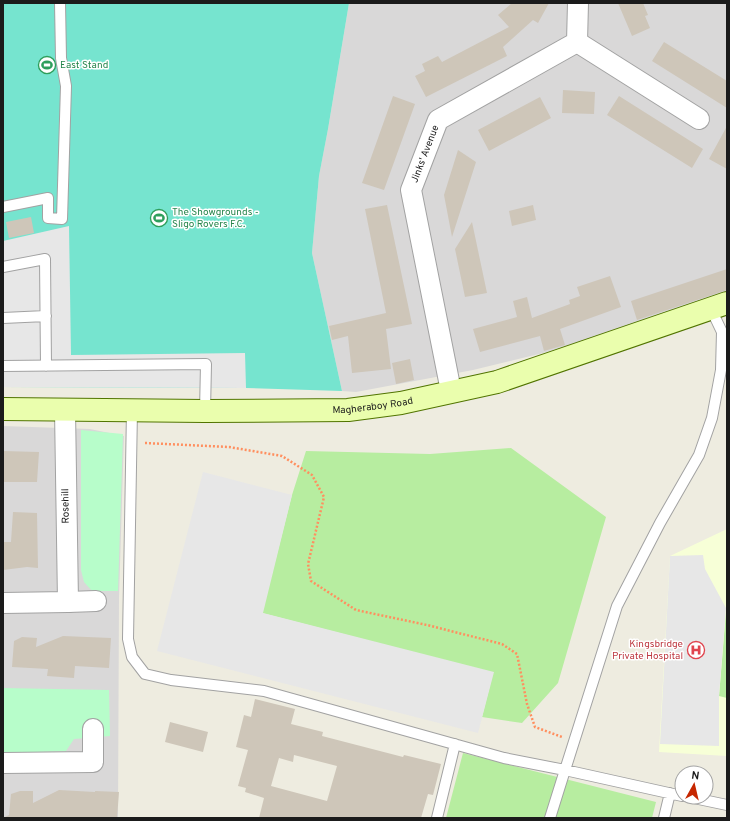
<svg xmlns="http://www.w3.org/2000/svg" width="730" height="821" font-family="Overpass,sans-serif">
<rect width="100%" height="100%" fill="#eeece0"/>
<!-- residential -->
<path fill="#d9d8d8" d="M349,3h378v289l-87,31 -97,30 -70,17 -53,10 -64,12 -14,-1 -30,-138 7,-77 9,-47z
M3,426l87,3 34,7 -5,162 -1,220h-115z"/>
<!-- education -->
<path fill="#f7ffd7" d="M727,529v227l-68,-4 11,-196z"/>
<!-- grass -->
<path fill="#b7eda0" d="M511,448l95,69 -48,166 -36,40 -40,-6 11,-44 -231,-60 30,-118 14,-44 124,3z
M727,600v98l-8,-2z
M463,753l193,49 -4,16h-206z"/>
<!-- park -->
<path fill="#b7fdca" d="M81,430l42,4 -5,157h-26l-8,-9 -3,-12z
M3,688l106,2 1,46 -36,3 -8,12 -63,2z"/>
<!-- pitch -->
<path fill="#76e4cf" d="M3,3h346l-21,126 -9,47 -7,77 30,138 -96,-3 -243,-1z"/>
<!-- parking -->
<path fill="#e7e7e7" d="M69,226l2,129 174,-2 1,35 -243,-1v-146z
M203,472l89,23 -29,118 231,59 -16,61 -321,-82z
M703,555l2,14 21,39 -7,88v50l-59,-2 10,-188z"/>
<!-- building -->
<path fill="#cec6b9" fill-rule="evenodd" d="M512,3h37l-11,20 -5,-3 -30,27 4,9 -81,41 -11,-21 10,-5 -3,-7 16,-8 4,6 67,-35 -11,-12z
M618,3h25l5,12 -3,1 5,12 -18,8z
M664,42l63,39v27l-75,-47z
M563,90l32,2 -1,22 -32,-1z
M393,96l22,8 -31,86 -22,-7z
M619,96l84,53 -11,19 -85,-53z
M540,97l11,21 -62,33 -11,-21z
M727,126v43l-18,-10z
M458,150l18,12 -24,75 -8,-42z
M387,205l25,119 -26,5 5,40 -39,4 -4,-37 -16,4 -3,-14 57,-13 -21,-104z
M533,205l3,15 -24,6 -3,-15z
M31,217l3,16 -25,5 -3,-16z
M472,222l15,71 -22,4 -10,-48z
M727,269v21l-90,30 -6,-19z
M610,276l11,31 -61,22 5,16 -21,6 -4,-15 -60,16 -7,-23 44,-12 -4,-16 14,-4 5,21 38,-14 -1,-4 11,-4 -3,-9z
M410,359l4,21 -18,4 -4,-21z
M3,451l36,1 -2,30h-34z
M13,512l24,1 1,55 -11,-1 -24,3v-28h8z
M63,636l48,2 -2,30 -34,-2 -1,12 -27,-2 1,-7 -36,-2 2,-26 8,-4 15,1 -1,9z
M255,699l40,10 -4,15 32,8 -1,4 81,21 1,-2 37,9 -8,31 -5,-1 -7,24h-162l5,-20 -19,-6 1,-4 -8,-2 10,-36 -12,-3 8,-32 7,2zM294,755l43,11 -10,35 -56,-15 8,-28 14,4z
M170,722l38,10 -5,20 -38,-10z
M59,790l36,2v-1l24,1 -2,26h-114l6,-3 2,-21 9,-3h13v12z"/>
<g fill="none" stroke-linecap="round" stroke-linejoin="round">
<!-- lane casing -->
<g stroke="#a2a2a2" stroke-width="12">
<path id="lane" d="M3,207l45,-9v20l14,1 4,-133 -5,-28 -1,-55
M3,267l42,-8 1,107
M3,318l43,-2
M3,366l203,-2 -1,47
M132,410l-4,229 4,18 13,17 26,6 93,11 240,67 61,12 52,-164 43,-83 39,-68 13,-37 9,-48 1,-38 -11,-23
M689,797l38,8
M437,818l18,-74
M550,818l15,-48 117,26
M664,818l6,-25"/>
</g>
<!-- street casing -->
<g stroke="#a2a2a2" stroke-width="22">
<g id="street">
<path d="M577,42l122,77"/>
<path id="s1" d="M452,391l-3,-10 -38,-191 27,-70 139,-78 1,-39"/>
<path d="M68,602l28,-1"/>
<path d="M3,603l65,-1 -3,-192"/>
<path d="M3,763l90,-1v-33"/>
</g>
</g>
<!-- secondary casing -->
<g stroke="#517400" stroke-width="24">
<g id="secondary">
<path id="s2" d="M3,409l202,2 143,-1 53,-7 96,-21 230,-79"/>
</g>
</g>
<!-- path -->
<path stroke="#ff8f5f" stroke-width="2.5" stroke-dasharray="2 2" stroke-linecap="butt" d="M145,443l84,4 53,9 30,19 12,22 -16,67 3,17 45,29 71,15 75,19 15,10 10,50 8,23 27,10"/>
<!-- lane -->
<use href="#lane" stroke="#fff" stroke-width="10"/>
<!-- street -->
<use href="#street" stroke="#fff" stroke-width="20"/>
<!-- secondary -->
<use href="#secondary" stroke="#eafead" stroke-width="22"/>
</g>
<!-- icons -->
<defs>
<g id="stadium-ring" transform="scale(0.9)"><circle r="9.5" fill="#fff" stroke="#2e9e5b" stroke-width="1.5"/><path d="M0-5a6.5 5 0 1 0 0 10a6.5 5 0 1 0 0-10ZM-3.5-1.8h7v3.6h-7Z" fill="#2e9e5b"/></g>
<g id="hospital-ring" transform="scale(0.9)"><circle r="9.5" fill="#fff" stroke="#e0444e" stroke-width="1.5"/><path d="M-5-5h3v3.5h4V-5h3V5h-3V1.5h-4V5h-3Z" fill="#e0444e"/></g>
</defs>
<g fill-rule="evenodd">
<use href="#stadium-ring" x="47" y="65"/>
<use href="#stadium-ring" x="159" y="218"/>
<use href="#hospital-ring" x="696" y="650"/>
</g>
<g text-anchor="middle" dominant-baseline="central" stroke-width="3" stroke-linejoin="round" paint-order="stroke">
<!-- leisure labels -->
<g font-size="10" fill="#27864d" stroke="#fff" text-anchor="start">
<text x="60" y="65">East Stand</text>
<text x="172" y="212">The Showgrounds -<tspan x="172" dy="12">Sligo Rovers F.C.</tspan></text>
</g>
<!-- street labels -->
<g font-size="10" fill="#1b1b1b" stroke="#fff">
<text stroke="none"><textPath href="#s1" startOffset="244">Jinks' Avenue</textPath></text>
<text stroke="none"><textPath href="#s2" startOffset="370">Magheraboy Road</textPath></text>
<text transform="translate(66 506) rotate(-91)">Rosehill</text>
</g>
<!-- health labels -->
<g font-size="10" fill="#be3a42" stroke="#fff" text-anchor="end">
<text x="683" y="644">Kingsbridge<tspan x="683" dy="12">Private Hospital</tspan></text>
</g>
</g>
<!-- border -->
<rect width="730" height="821" fill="none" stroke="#1b1b1b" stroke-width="8"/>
<!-- north arrow -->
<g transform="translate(694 785) rotate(8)"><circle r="19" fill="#ffffff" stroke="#a4a4a4"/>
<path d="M0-3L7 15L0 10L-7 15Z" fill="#c62700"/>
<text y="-6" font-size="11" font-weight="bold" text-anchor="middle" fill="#1b1b1b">N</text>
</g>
</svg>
